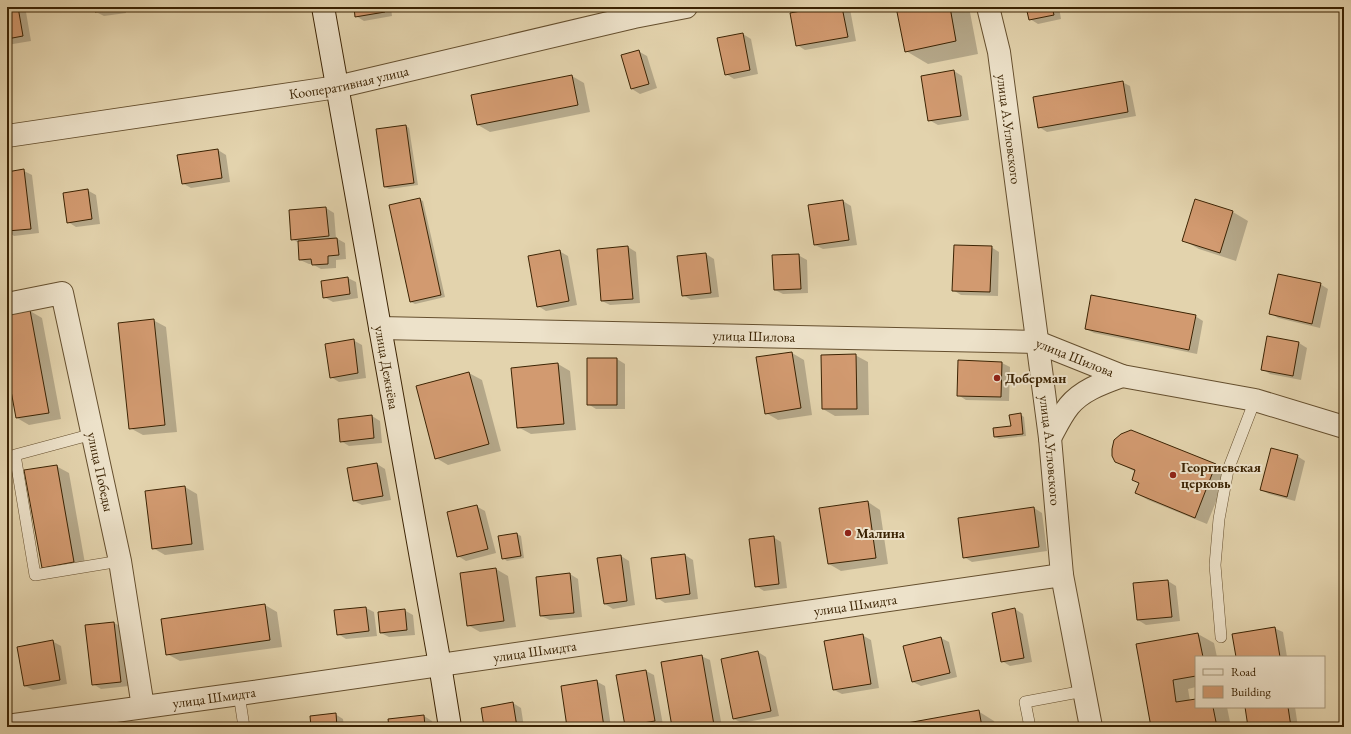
<svg xmlns="http://www.w3.org/2000/svg" width="1351" height="734" font-family="'EB Garamond',serif">
<rect width="100%" height="100%" fill="#e3d3ad"/>
<filter id="stains"><feTurbulence type="fractalNoise" baseFrequency=".005" numOctaves="4"/><feColorMatrix values="0 0 0 0 .2 0 0 0 0 .09 0 0 0 0 .02 0 0 0 .5 -.17"/></filter>
<radialGradient id="worn" r=".72"><stop offset=".6" stop-color="#630" stop-opacity="0"/><stop offset="1" stop-color="#630" stop-opacity=".3"/></radialGradient>
<!-- shadow -->
<path fill="#0003" d="M95,7h30l1,6 -22,3 -8,-4z
M355,7h36l1,9 -28,5 -8,-5z
M828,7h18l4,2 6,32 -51,9 -8,-5z
M897,7h72l9,47 -50,10 -22,-13z
M1027,7h32l2,12 -23,5 -8,-5z
M18,8l8,4 5,29 -24,4v-36z
M743,34l8,5 7,35 -24,5 -8,-5z
M638,51l9,5 10,32 -17,6 -8,-5 -10,-33z
M954,71l8,5 7,44 -31,5 -9,-5z
M572,76l12,7 6,29 -100,20 -12,-7z
M1122,82l8,4 6,30 -89,16 -8,-5z
M406,126l3,2 9,57 -29,4 -4,-2z
M218,150l8,5 4,27 -39,6 -9,-5z
M24,171l8,4 7,58 -25,3 -7,-5v-58z
M87,190l9,5 4,29 -24,3 -8,-5z
M419,199l4,2 22,96 -30,7 -4,-2 -21,-96z
M843,201l8,5 6,39 -34,4 -8,-4z
M326,208l8,5 2,25 9,5 1,16 -10,1v8l-15,1 -9,-5h-3l-9,-4 -1,-17 -7,-4z
M1233,212l15,9 -12,40 -37,-12 -16,-9z
M628,247l8,5 4,51 -30,2 -8,-4z
M991,247l8,5 -1,44 -37,-1 -8,-5z
M559,251l9,5 9,49 -31,6 -8,-5z
M706,254l8,5 5,38 -28,3 -8,-5z
M798,255l9,5 1,33 -25,1 -8,-4z
M348,278l8,4 2,16 -25,4 -9,-5z
M1320,284l8,5 -8,39 -42,-10 -8,-5z
M30,311l12,7 19,101 -32,6 -12,-7 -10,-55v-48z
M1195,316l8,5 -6,33 -103,-21 -8,-4z
M153,320l13,7 11,105 -34,3 -13,-7z
M353,340l9,5 4,33 -27,4 -8,-5z
M1299,343l8,5 -6,32 -31,-6 -8,-5z
M792,353l12,7 8,55 -34,5 -12,-7 -8,-55z
M855,355l13,7 1,53 -34,1 -12,-7z
M617,359l8,5v45h-29l-8,-5z
M1002,363l8,4 -1,34 -43,-1 -8,-5z
M558,364l12,7 6,59 -45,4 -13,-7z
M469,373l13,7 19,71 -53,14 -12,-7z
M1020,414l4,3 2,19 -27,3 -4,-2 17,-10z
M372,416l8,5 2,22 -33,3 -8,-5z
M1131,431l85,34 12,7 -21,52 -59,-24 -12,-7 4,-10 -4,-11 -20,-10z
M1297,456l8,5 -10,40 -26,-7 -8,-4z
M377,464l8,5 6,31 -29,5 -8,-4z
M56,466l13,7 17,96 -31,5 -13,-7z
M185,487l12,7 7,56 -39,5 -12,-7z
M868,502l12,8 8,54 -47,7 -12,-7z
M476,506l9,5 11,42 -30,8 -8,-5z
M1034,508l8,5 5,38 -75,11 -8,-5z
M517,534l4,2 3,22 -17,3 -4,-3z
M773,537l8,5 6,46 -23,3 -8,-5z
M685,555l8,5 5,39 -33,4 -8,-5z
M621,556l8,5 6,44 -22,4 -8,-5z
M496,569l12,7 8,51 -36,5 -12,-7z
M570,574l8,5 4,38 -32,3 -9,-4z
M1168,581l8,5 4,35 -34,4 -8,-5z
M265,605l12,7 5,35 -102,14 -13,-7z
M366,608l8,4 3,24 -31,3 -8,-5 -3,-23z
M1015,609l8,5 9,48 -22,4 -8,-5z
M404,610l9,5 2,20 -26,2 -8,-4z
M114,623l8,4 7,59 -28,3 -8,-5z
M1274,628l9,4 4,25h-50z
M1198,634l16,9 3,14h-21v30l-8,2 2,12 6,-1v7h31l4,20h-79l-15,-82z
M862,635l9,5 8,48 -37,6 -8,-4z
M941,638l8,4 8,35 -36,9 -8,-4z
M52,641l9,5 6,38 -34,6 -8,-4z
M758,652l8,5 13,59 -37,7 -8,-4z
M701,656l9,4 12,67h-49z
M646,671l8,4 9,50 -11,2h-23l-3,-2z
M596,681l9,5 6,41h-43z
M513,703l8,5 3,19h-39z
M1246,707h49l3,20h-49z
M978,711l16,10 2,6h-105z
M335,714l8,5 1,8h-32z
M424,716l8,5 1,6h-43z"/>
<!-- building -->
<path fill="#d29a70" stroke="#3b2303" d="M18,7l5,29 -16,3v-31z
M94,7h24v1l-23,4z
M354,7h30l1,5 -30,5z
M822,7h20l6,30 -52,9 -6,-33z
M896,7h54l6,34 -51,11z
M1026,7h26l2,8 -25,5z
M743,33l7,37 -25,5 -8,-37z
M639,50l10,34 -18,5 -10,-34z
M954,70l7,46 -33,5 -7,-45z
M572,75l6,30 -101,20 -6,-30z
M1123,81l5,31 -90,16 -5,-31z
M406,125l8,58 -30,4 -8,-58z
M218,149l4,29 -40,6 -5,-29z
M24,169l7,60 -24,2v-59z
M88,189l4,30 -25,4 -4,-30z
M420,198l21,97 -31,7 -21,-97z
M1195,199l38,12 -13,42 -38,-12z
M843,200l6,40 -35,5 -6,-40z
M326,207l3,29 -38,4 -2,-30z
M337,238l2,17 -11,1v8l-16,1 -1,-6 -12,1 -1,-19z
M954,245l38,1 -2,46 -38,-1z
M628,246l5,53 -32,2 -4,-52z
M560,250l9,51 -32,6 -9,-51z
M706,253l5,40 -29,3 -5,-40z
M799,254l2,35 -27,1 -2,-35z
M1278,274l43,9 -9,41 -43,-10z
M348,277l2,17 -27,4 -2,-17z
M1091,295l105,20 -7,35 -104,-21z
M30,310l19,103 -33,5 -9,-49v-55z
M154,319l11,106 -36,4 -11,-106z
M1267,336l32,6 -6,34 -32,-6z
M354,339l4,34 -28,5 -5,-34z
M792,352l9,56 -36,6 -9,-57z
M856,354l1,55h-35l-1,-54z
M587,358h30v47h-30z
M958,360l44,2 -1,35 -44,-1z
M558,363l6,61 -47,4 -6,-60z
M469,372l20,72 -54,15 -19,-73z
M1021,413l2,21 -29,3 -1,-9 18,-2 -2,-11z
M372,415l2,23 -34,4 -2,-23z
M1131,430l85,34 -21,54 -60,-25 4,-10 -7,-3 3,-10 -20,-8 -3,-6v-7l2,-9 7,-6z
M1271,448l27,7 -11,42 -27,-7z
M377,463l6,33 -30,5 -6,-33z
M57,465l17,97 -32,6 -18,-98z
M185,486l7,58 -40,5 -7,-58z
M868,501l8,57 -48,6 -9,-56z
M477,505l11,44 -31,8 -10,-45z
M1034,507l5,40 -76,11 -5,-40z
M517,533l4,23 -19,3 -4,-23z
M774,536l5,48 -24,3 -6,-48z
M685,554l5,40 -34,5 -5,-41z
M621,555l6,46 -23,3 -7,-46z
M496,568l8,53 -37,5 -7,-53z
M570,573l4,40 -34,3 -4,-39z
M1168,580l4,37 -35,3 -4,-37z
M265,604l5,36 -104,15 -5,-36z
M366,607l3,24 -32,4 -3,-25z
M1015,608l9,50 -23,4 -9,-49z
M405,609l2,21 -27,3 -2,-21z
M114,622l7,60 -29,3 -7,-60z
M1275,627l5,30h-44l-4,-23z
M1198,633l5,24h-7v19l-23,4 3,22 20,-3v8h17l4,20h-66l-15,-83z
M863,634l8,50 -38,6 -9,-49z
M941,637l9,36 -38,9 -9,-36z
M53,640l7,40 -36,6 -7,-39z
M758,651l13,60 -38,8 -12,-60z
M702,655l12,70 -10,2h-32l-11,-65z
M646,670l9,51 -30,5 -9,-51z
M597,680l7,47h-37l-6,-41z
M513,702l4,25h-33l-3,-19z
M1245,707h43l3,20h-43z
M979,710l3,17h-97z
M336,713l1,14h-26l-1,-11z
M424,715l1,12h-36l-1,-8z"/>
<g fill="none" stroke-linecap="round" stroke-linejoin="round">
<!-- service casing -->
<g stroke="#654f2e" stroke-width="12">
<path id="service" d="M93,434l-78,21 20,120 85,-14
M1221,637l-6,-72 4,-46 9,-49 27,-70
M239,694l5,33
M1030,727l-5,-25 59,-11"/>
</g>
<!-- minor casing -->
<g stroke="#654f2e" stroke-width="24">
<g id="minor">
<path id="s1" d="M988,7l11,45 51,386 12,137 29,152"/>
<path id="s2" d="M7,136l330,-49 297,-70 52,-10"/>
<path id="s3" d="M7,304l55,-11 58,268 23,146"/>
<path id="s4" d="M380,328l657,14 85,34 133,24 89,27"/>
<path d="M1050,438c6,-11 11,-22 19,-32 13,-16 34,-23 53,-30"/>
<path id="s5" d="M7,726l232,-32 823,-119"/>
</g>
</g>
<!-- secondary casing -->
<g stroke="#3b2303" stroke-width="24">
<g id="secondary">
<path id="s6" d="M323,7l117,658 10,62"/>
</g>
</g>
<!-- service -->
<use href="#service" stroke="#ede2ca" stroke-width="11"/>
<!-- minor -->
<use href="#minor" stroke="#ede2ca" stroke-width="22"/>
<!-- secondary -->
<use href="#secondary" stroke="#ede2ca" stroke-width="22"/>
</g>
<!-- markers -->
<g fill="#8f2418" stroke="#ede2ca" stroke-width="1.5">
<circle cx="997" cy="378" r="4"/>
<circle cx="1173" cy="475" r="4"/>
<circle cx="848" cy="533" r="4"/>
</g>
<g text-anchor="middle" dominant-baseline="central" stroke-width="4" stroke-linejoin="round" paint-order="stroke">
<!-- street labels -->
<g font-size="14" fill="#3b2303" stroke="#ede2ca">
<text stroke="none"><textPath href="#s2" startOffset="346">Кооперативная улица</textPath></text>
<text stroke="none"><textPath href="#s1" startOffset="124">улица А.Угловского</textPath></text>
<text stroke="none"><textPath href="#s4" startOffset="374">улица Шилова</textPath></text>
<text stroke="none"><textPath href="#s4" startOffset="698">улица Шилова</textPath></text>
<text stroke="none"><textPath href="#s6" startOffset="366">улица Дежнёва</textPath></text>
<text stroke="none"><textPath href="#s1" startOffset="448">улица А.Угловского</textPath></text>
<text stroke="none"><textPath href="#s3" startOffset="239">улица Победы</textPath></text>
<text stroke="none"><textPath href="#s5" startOffset="857">улица Шмидта</textPath></text>
<text stroke="none"><textPath href="#s5" startOffset="533">улица Шмидта</textPath></text>
<text stroke="none"><textPath href="#s5" startOffset="209">улица Шмидта</textPath></text>
</g>
<!-- poi labels -->
<g font-size="14" font-weight="bold" fill="#3b2303" stroke="#ede2ca" text-anchor="start">
<text x="1005" y="378">Доберман</text>
<text x="1181" y="467">Георгиевская<tspan x="1181" dy="16">церковь</tspan></text>
<text x="856" y="533">Малина</text>
</g>
</g>
<!-- margin -->
<rect width="1351" height="734" fill="none" stroke="#e3d3ad" stroke-width="24"/>
<rect x="8" y="8" width="1335" height="718" fill="none" stroke="#3b2303" stroke-width="2"/>
<rect x="12" y="12" width="1327" height="710" fill="none" stroke="#3b2303"/>
<!-- legend -->
<rect x="1195" y="656" width="130" height="52" fill="#ede2ca" stroke="#a6967a"/>
<rect x="1203" y="669" width="20" height="6" fill="#ede2ca" stroke="#a6967a"/>
<text x="1231" y="676" font-size="12" fill="#3b2303">Road</text>
<rect x="1203" y="686" width="20" height="12" fill="#d29a70" stroke="#a6967a"/>
<text x="1231" y="696" font-size="12" fill="#3b2303">Building</text>
<rect width="100%" height="100%" filter="url(#stains)"/>
<rect width="100%" height="100%" fill="url(#worn)"/>
</svg>
